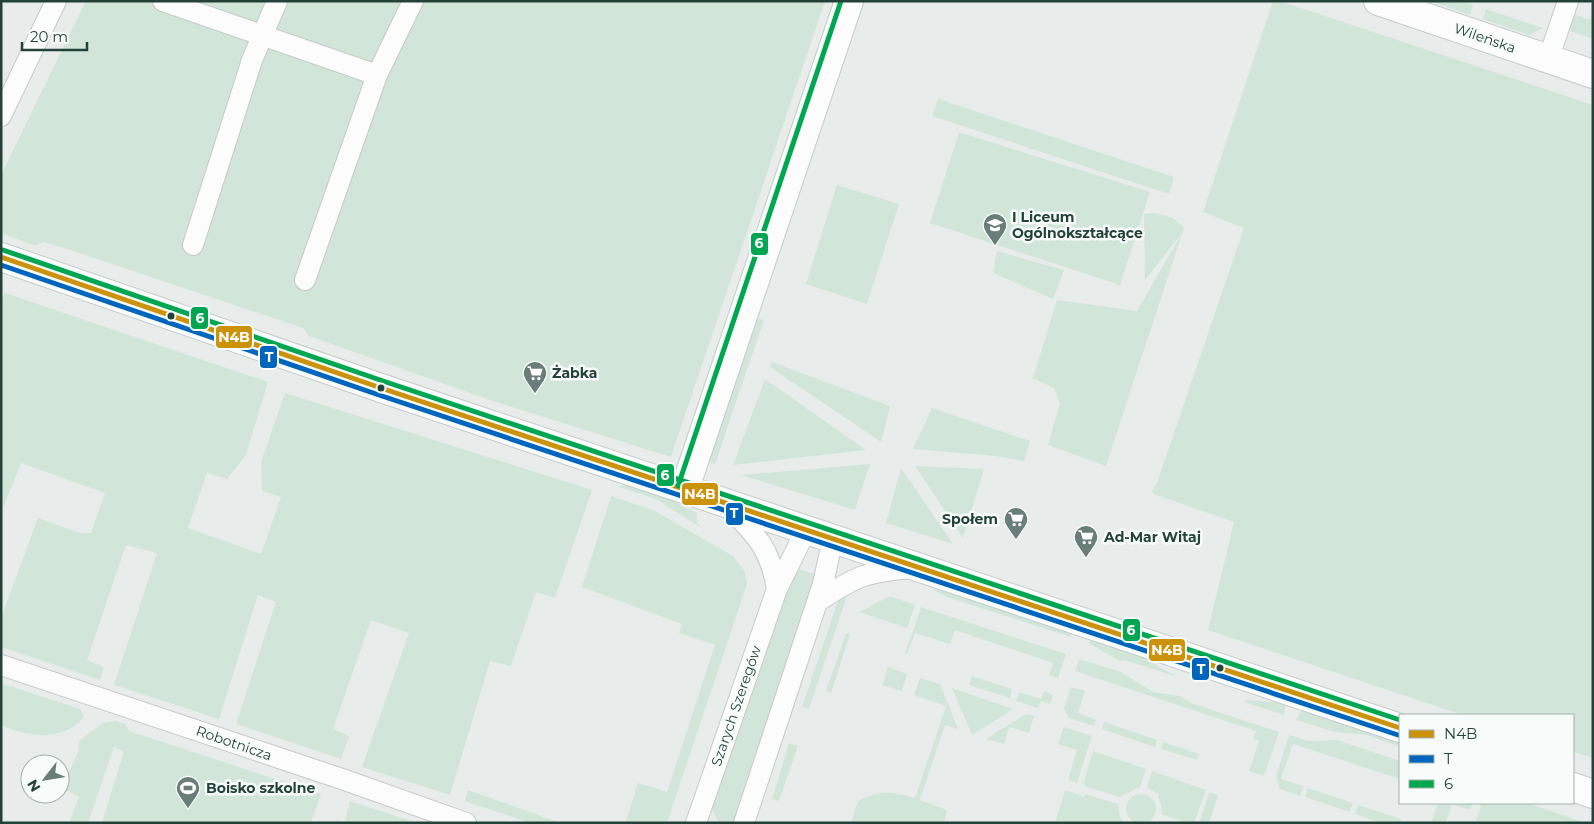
<svg xmlns="http://www.w3.org/2000/svg" width="1594" height="824" font-family="Montserrat,sans-serif">
<rect width="100%" height="100%" fill="#e8edeb"/>
<!-- green -->
<path fill="#d1e6d8" d="M86,1h739l-154,456 -181,-57 -181,-64 -6,-8 -236,-79 -23,-7 -9,4 -34,-13v-58z
M1273,1h7l313,104v653l-20,-6v-37h-110l-255,-85 26,-108 -83,-29 6,-10 87,-255 -41,-16z
M1430,1h32l11,4 -3,10z
M1486,9l57,19 -14,7 -46,-16z
M1593,13v26l-23,-8 4,-17 16,6z
M938,99l236,78 -5,17 -237,-78z
M959,132l191,60 -30,93 -190,-62z
M837,185l62,19 -32,100 -61,-20z
M1155,213l18,5 11,10 -78,238 -58,-21 12,-42 -6,-15 -21,-10 24,-78 80,11 45,-78 -37,47 -1,-66z
M997,251l67,19 -11,29 -60,-26z
M5,293l263,89 -22,73 -19,24 -20,-6 -19,55 73,26 20,-57 -19,-6 -1,-29 24,-69 307,97 -37,108 -19,-6 -25,74 -21,-5 -40,134 -88,-28 47,-134 -38,-13 -38,109 16,7 -8,23 -105,-35 40,-122 -18,-7 -39,124 -105,-34 43,-132 -31,-8 -39,115 17,7 -4,13 -99,-33v-29l37,-100 42,15h11l14,-40 -84,-30 -20,50v-213z
M759,319l5,1 -49,144 -6,-2 45,-142z
M772,362l118,44 -9,36 -111,-75z
M765,379l101,71 -133,15z
M932,408l98,33 -6,20 -28,-5 -83,-7z
M870,464l-15,46 -114,-35z
M915,466l69,3 -21,69z
M901,468l52,76 -67,-21z
M628,481l20,7 49,25v9l4,6 -45,-29 -37,-12z
M611,496l44,15 78,45 11,14 3,14 -80,239h-42l13,-40 29,9 48,-147 -36,-12 3,-9 -100,-37z
M795,568l23,7 -81,243 -5,5h-13l-7,-14z
M850,587l-41,122 -7,-2 35,-104 4,-8z
M932,589l20,3 118,39 1,6 -124,-40z
M890,596l25,9 -8,23 -48,-16z
M921,607l145,47 -8,24 -9,-3 4,-12 -98,-33 -5,14 -35,-11 -8,21 -2,-1z
M846,633l4,1 -19,59 -5,-2z
M1092,639l37,11 49,27 -54,-17 -4,1 -32,-18z
M1079,659l42,13 32,20 27,4 11,7 88,29 -15,44 -15,-5 10,-30 -6,-2 3,-8 -181,-60z
M888,667l19,7 -5,17 -20,-6z
M972,676l40,13 -2,9 -41,-13z
M920,678l20,6 18,45 -13,-4 -25,75 27,10 -3,13h-93l7,-22c23,-12 34,-9 57,-3l31,-92 -32,-11z
M1,683l79,26 4,8c-20,25 -58,20 -83,8z
M1071,687l14,4 -7,22 18,7 -2,6 -25,-8 -5,-9z
M952,688l61,21 -41,26z
M1044,691l9,4 -3,9 -9,-3 -3,7 -22,-7 3,-9 22,7z
M1244,700l42,3 -2,12 -37,-12z
M1303,708l97,33v6l-33,-12 -32,-3 -39,-12z
M1026,714l8,2 -5,17 -20,-6 -5,17 -18,-5z
M115,721l10,3 4,7 192,63 -10,29h-209l22,-72 -10,-4 -26,76h-19l10,-26 -17,-9 17,-38v-9l24,-18z
M1104,722l53,18 -2,7 -53,-18z
M1064,727l28,9 -15,47 -9,-3 9,-30 -19,-6z
M1289,735l21,6 27,-1 63,21v18l-107,-35 -12,35 22,7 -3,10 -20,-7 -4,-13z
M1163,742l36,12 -2,6 -36,-11z
M789,743l9,3 -19,55 -7,-2z
M1093,751l53,18 -6,18 -21,10 -34,-11 -1,-4z
M1152,771l54,19 -12,33h-8l-24,-9 -1,-10 -3,-7 1,-3 -12,-6z
M1308,788l45,15 -3,9 -45,-15z
M468,790l92,33h-30l-65,-22z
M1065,790l19,7 1,-3 33,10 2,13 4,6h-69z
M1209,792l9,3 -9,28h-10z
M1126 809a15 15 0 1 1 30 0a15 15 0 1 1-30 0Z
M350,801l58,19 -1,3h-71l1,-3 8,2z
M1438,803h35l-3,7 -18,-6 -6,19h-15z
M1482,803h45l59,20h-111z
M1358,805l43,14 -1,4h-20l-25,-9z"/>
<g fill="none" stroke-linecap="round" stroke-linejoin="round">
<!-- street casing -->
<g stroke="#c5cac8" stroke-width="22">
<path id="street" d="M163,1l214,74 36,-74
M1548,60l20,-59
M1,116l55,-115
M193,245l59,-185 25,-59
M305,280l72,-205
M727,505c28,29 43,42 50,84
M817,602c39,-26 48,-30 95,-34
M1,665l341,114 124,44
M696,823l81,-234 29,-59
M744,823l79,-239 10,-46"/>
</g>
<!-- secondary casing -->
<g stroke="#c3cbc8" stroke-width="30">
<path id="secondary" d="M1378,1l215,73
M1,257l380,131 1019,340
M685,488l164,-487
M1573,787l20,7"/>
</g>
<!-- street -->
<use href="#street" stroke="#fcfcfc" stroke-width="20"/>
<!-- secondary -->
<use href="#secondary" stroke="#fcfcfc" stroke-width="28"/>
<!-- bus-1 casing -->
<g stroke="#f7fbf9" stroke-width="9">
<path id="bus-1" d="M1,257l380,131 1019,340"/>
</g>
<!-- bus-2 casing -->
<g stroke="#f7fbf9" stroke-width="9">
<path id="bus-2" d="M1,265l378,130 1019,340"/>
</g>
<!-- bus-3 casing -->
<g stroke="#f7fbf9" stroke-width="9">
<path id="bus-3" d="M3,250l380,131 1017,339
M678,486l163,-485"/>
</g>
<!-- bus-1 -->
<use href="#bus-1" stroke="#cd920c" stroke-width="5"/>
<!-- bus-2 -->
<use href="#bus-2" stroke="#0065bd" stroke-width="5"/>
<!-- bus-3 -->
<use href="#bus-3" stroke="#00a651" stroke-width="5"/>
</g>
<!-- icons -->
<defs>
<g id="school-pin" transform="scale(1.25)"><path d="M0 17L-7.5 6A9.5 9.5 0 1 1 7.5 6Z" fill="#697e78" stroke="#f7fbf9"/><path d="M0-5L7-2L0 1L-7-2ZM-4 1L0 2.5L4 1V4Q0 6-4 4Z" fill="#fff"/></g>
<g id="supermarket-pin" transform="scale(1.25)"><path d="M0 17L-7.5 6A9.5 9.5 0 1 1 7.5 6Z" fill="#697e78" stroke="#f7fbf9"/><path d="M-6-5.5h2.5l.6 2H6L4.5 2H-2.5L-4.4-4H-6ZM-1.5 3.2a1.3 1.3 0 1 0 .1 0ZM3 3.2a1.3 1.3 0 1 0 .1 0Z" fill="#fff"/></g>
<g id="stadium-pin" transform="scale(1.25)"><path d="M0 17L-7.5 6A9.5 9.5 0 1 1 7.5 6Z" fill="#697e78" stroke="#f7fbf9"/><path d="M0-5a6.5 5 0 1 0 0 10a6.5 5 0 1 0 0-10ZM-3.5-1.8h7v3.6h-7Z" fill="#fff"/></g>
</defs>
<g fill-rule="evenodd">
<use href="#school-pin" x="995" y="225"/>
<use href="#supermarket-pin" x="535" y="373"/>
<use href="#supermarket-pin" x="1016" y="519"/>
<use href="#supermarket-pin" x="1086" y="537"/>
<use href="#stadium-pin" x="188" y="788"/>
</g>
<!-- markers -->
<g fill="#24423a" stroke="#f7fbf9" stroke-width="2">
<circle cx="171" cy="316" r="4.5"/>
<circle cx="381" cy="388" r="4.5"/>
<circle cx="1220" cy="668" r="4.5"/>
</g>
<g text-anchor="middle" dominant-baseline="central" stroke-width="5" stroke-linejoin="round" paint-order="stroke">
<!-- street labels -->
<g font-size="14" fill="#24423a" stroke="#f7fbf9">
<text transform="translate(1485 38) rotate(19)">Wileńska</text>
<text transform="translate(736 706) rotate(-71)">Szarych Szeregów</text>
<text transform="translate(234 743) rotate(19)">Robotnicza</text>
</g>
<!-- poi labels -->
<g font-size="14" font-weight="bold" fill="#24423a" stroke="#f7fbf9" text-anchor="start">
<text x="1012" y="217">I Liceum<tspan x="1012" dy="16">Ogólnokształcące</tspan></text>
<text x="552" y="373">Żabka</text>
<text x="998" y="519" text-anchor="end">Społem</text>
<text x="1104" y="537">Ad-Mar Witaj</text>
<text x="206" y="788">Boisko szkolne</text>
</g>
</g>
<g stroke="#f7fbf9" stroke-width="2">
<rect x="750" y="232" width="19" height="24" rx="5" fill="#00a651"/>
<rect x="190" y="306" width="19" height="24" rx="5" fill="#00a651"/>
<rect x="215" y="325" width="38" height="24" rx="5" fill="#cd920c"/>
<rect x="259" y="345" width="19" height="24" rx="5" fill="#0065bd"/>
<rect x="656" y="463" width="19" height="24" rx="5" fill="#00a651"/>
<rect x="681" y="482" width="38" height="24" rx="5" fill="#cd920c"/>
<rect x="725" y="502" width="19" height="24" rx="5" fill="#0065bd"/>
<rect x="1122" y="618" width="19" height="24" rx="5" fill="#00a651"/>
<rect x="1148" y="638" width="38" height="24" rx="5" fill="#cd920c"/>
<rect x="1191" y="657" width="19" height="24" rx="5" fill="#0065bd"/>
</g>
<g font-size="14" text-anchor="middle" font-weight="bold" fill="#fff">
<text x="759" y="248">6</text>
<text x="200" y="323">6</text>
<text x="234" y="342">N4B</text>
<text x="269" y="362">T</text>
<text x="665" y="480">6</text>
<text x="700" y="499">N4B</text>
<text x="734" y="518">T</text>
<text x="1131" y="635">6</text>
<text x="1167" y="655">N4B</text>
<text x="1201" y="674">T</text>
</g>
<!-- border -->
<rect width="1594" height="824" fill="none" stroke="#24423a" stroke-width="5"/>
<!-- legend -->
<rect x="1399" y="714" width="175" height="90" fill="#f7fbf9" stroke="#a3b1ad"/>
<rect x="1409" y="730" width="25" height="8" fill="#cd920c" stroke="#a3b1ad"/>
<text x="1444" y="739" font-size="15" fill="#24423a">N4B</text>
<rect x="1409" y="755" width="25" height="8" fill="#0065bd" stroke="#a3b1ad"/>
<text x="1444" y="764" font-size="15" fill="#24423a">T</text>
<rect x="1409" y="780" width="25" height="8" fill="#00a651" stroke="#a3b1ad"/>
<text x="1444" y="789" font-size="15" fill="#24423a">6</text>
<!-- north arrow -->
<g transform="translate(45 779) rotate(239)"><circle r="24" fill="#f7fbf9" stroke="#a3b1ad"/>
<path d="M0-4L9 19L0 12L-9 19Z" fill="#697e78"/>
<text y="-8" font-size="14" font-weight="bold" text-anchor="middle" fill="#24423a">N</text>
</g>
<!-- scale -->
<path d="M22 42v8h65v-8" fill="none" stroke="#24423a" stroke-width="2.5"/>
<text x="30" y="42" font-size="15" fill="#24423a" stroke="#f7fbf9" stroke-width="4" paint-order="stroke">20 m</text>
</svg>
